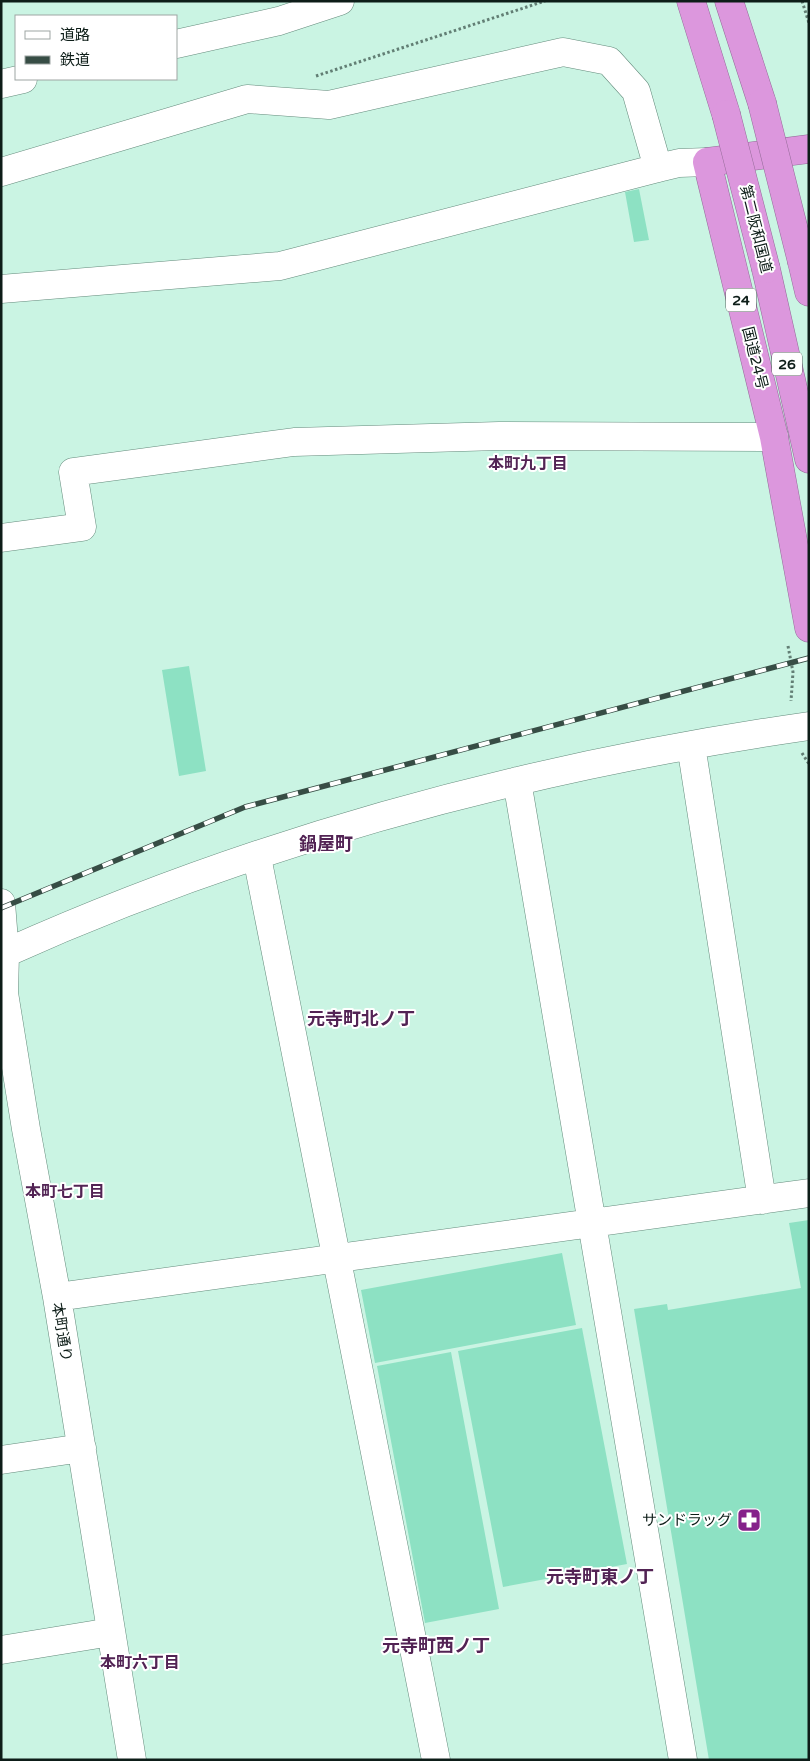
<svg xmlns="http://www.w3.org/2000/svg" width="810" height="1761" font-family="'Varela Round','Noto Sans JP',sans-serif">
<rect width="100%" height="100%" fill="#caf4e3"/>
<!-- building -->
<path fill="#8de1c3" d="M639,189l10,51 -15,2 -9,-50z
M189,666l17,105 -27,5 -17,-106z
M809,1220v540h-100l-75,-451 33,-5 1,6 133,-22 -12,-65z
M562,1253l14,72 -201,38 -14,-73z
M582,1328l45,236 -124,23 -45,-236z
M451,1352l48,257 -74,14 -48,-257z"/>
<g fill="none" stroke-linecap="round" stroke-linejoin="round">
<!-- minor casing -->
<g stroke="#648b7c" stroke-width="29">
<path id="minor" d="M176,44l103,-23 61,-20
M1,84l22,-5
M1,172l246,-73 82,6 234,-53 46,9 27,30 22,77
M1,289l279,-23 378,-98 21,-5 28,-1
M1,538l81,-11 -9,-55 221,-30 205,-6 275,1
M691,745l71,455
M517,781l166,979
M257,857l179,903
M1,903l4,51 -1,39 22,136 31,168 75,463
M1,955c255,-115 531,-189 808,-229
M57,1297l752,-104
M1,1460l81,-12
M1,1650l110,-18"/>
</g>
<!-- highway casing -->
<g stroke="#946c98" stroke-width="29">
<path id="highway" d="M691,1l35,113
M729,1l33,102
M809,149l-102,13 67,275 35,191
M802,262l7,30
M766,269l43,190"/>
</g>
<!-- path -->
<path stroke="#627e74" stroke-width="3" stroke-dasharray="2.5 2.5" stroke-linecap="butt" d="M802,1l7,22
M316,76l229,-75
M788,646l5,26 -2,29
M802,753l7,11"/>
<!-- minor -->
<use href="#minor" stroke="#fff" stroke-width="28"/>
<!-- highway -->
<use href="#highway" stroke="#dc97dd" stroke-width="28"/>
<!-- rail casing -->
<g stroke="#374d45" stroke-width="5.5">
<path id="rail" d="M1,908l244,-101 564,-149"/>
</g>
<!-- rail -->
<use href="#rail" stroke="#fff" stroke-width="4" stroke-dasharray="11" stroke-linecap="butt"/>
<!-- highway-bridge casing -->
<g stroke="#946c98" stroke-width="29" stroke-linecap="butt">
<path id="highway-bridge" d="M762,103l40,159
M726,114l40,155"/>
</g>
<!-- highway-bridge -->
<use href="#highway-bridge" stroke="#dc97dd" stroke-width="28"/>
</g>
<!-- icons -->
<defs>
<g id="pharmacy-square" transform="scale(1.25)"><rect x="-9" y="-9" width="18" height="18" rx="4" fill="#85218a" stroke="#fff"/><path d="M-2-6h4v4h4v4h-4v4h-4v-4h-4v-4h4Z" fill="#fff"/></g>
</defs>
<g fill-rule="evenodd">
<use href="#pharmacy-square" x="749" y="1520"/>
</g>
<g text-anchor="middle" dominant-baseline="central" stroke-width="4" stroke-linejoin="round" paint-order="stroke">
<!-- shield labels -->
<g fill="#fff" stroke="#56615d" stroke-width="1">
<rect x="726" y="288.5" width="30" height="23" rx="4"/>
<rect x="772" y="352.5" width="30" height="23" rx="4"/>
</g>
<g font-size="14" font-weight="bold" fill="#0d1d18">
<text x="741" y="300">24</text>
<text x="787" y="364">26</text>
</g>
<!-- street labels -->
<g font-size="15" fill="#0d1d18" stroke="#fff">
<text transform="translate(756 229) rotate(76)">第二阪和国道</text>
<text transform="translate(755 358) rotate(76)">国道24号</text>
<text transform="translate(62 1332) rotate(81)">本町通り</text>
</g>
<!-- poi labels -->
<g font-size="15" fill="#0d1d18" stroke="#fff" text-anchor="end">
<text x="732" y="1520">サンドラッグ</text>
</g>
<!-- neighbourhood labels -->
<g font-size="16" font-weight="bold" fill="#522354" stroke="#fff">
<text x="528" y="464">本町九丁目</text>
<text x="65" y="1192">本町七丁目</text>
<text x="140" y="1663">本町六丁目</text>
</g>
<!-- quarter labels -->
<g font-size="18" font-weight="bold" fill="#522354" stroke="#fff">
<text x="326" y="844">鍋屋町</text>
<text x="361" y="1019">元寺町北ノ丁</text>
<text x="600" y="1577">元寺町東ノ丁</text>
<text x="436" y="1646">元寺町西ノ丁</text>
</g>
</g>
<!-- border -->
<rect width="810" height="1761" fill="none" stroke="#0d1d18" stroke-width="5"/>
<!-- legend -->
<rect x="15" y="15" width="162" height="65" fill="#ffffff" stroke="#9ea5a3"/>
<rect x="25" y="31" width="25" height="8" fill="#ffffff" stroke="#9ea5a3"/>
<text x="60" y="40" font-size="15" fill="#0d1d18">道路</text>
<rect x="25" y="56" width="25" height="8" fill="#374d45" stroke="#9ea5a3"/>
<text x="60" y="65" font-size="15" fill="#0d1d18">鉄道</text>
</svg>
